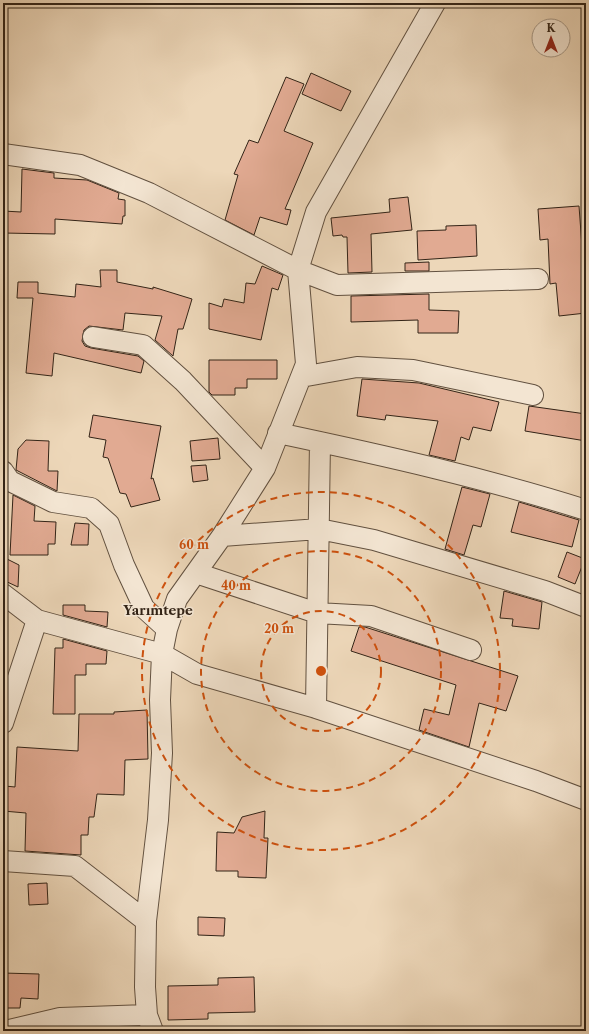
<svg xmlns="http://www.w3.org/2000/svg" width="589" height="1034" font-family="'Libre Caslon Text',serif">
<rect width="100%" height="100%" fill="#edd7b9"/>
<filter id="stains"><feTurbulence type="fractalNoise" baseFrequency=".005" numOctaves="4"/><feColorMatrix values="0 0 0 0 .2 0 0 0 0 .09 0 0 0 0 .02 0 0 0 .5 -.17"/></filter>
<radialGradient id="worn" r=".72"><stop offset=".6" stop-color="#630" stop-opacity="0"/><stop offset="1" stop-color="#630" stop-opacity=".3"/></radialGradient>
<!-- building -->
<path fill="#e1aa92" stroke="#332417" d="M311,73l40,18 -10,20 -39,-17z
M286,77l18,7 -20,47 29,12 -28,66 6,1 -4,15 -27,-8 -6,18 -29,-15 13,-45 -4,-1 15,-34 9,3z
M22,169l32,4v5l33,2 32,13 -1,6 7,1v16h-2l-1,8 -67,-5v15l-52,-1v-22l18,1z
M408,197l4,33 -41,4 1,38 -24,1 -1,-36h-4l-1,-2 -9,1 -2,-18 59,-6 -1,-13z
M579,206l4,54h2l1,53 -27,3 -3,-33 -6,1 -2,-45 -8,1 -2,-31z
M476,225l1,31 -59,4 -1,-29 29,-1v-4z
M429,262v9h-24v-8z
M262,266l21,9 -5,15 -6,-2 -11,52 -52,-11v-26l13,4 2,-8 20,4 2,-20 9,1z
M100,270h17v12l36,7v-2l39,12 -9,30h-5l-5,27 -18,-16 7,-24 -37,-3 -2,17 -34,-4 -5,4 -2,11 3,5 6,2 47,8 6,5 -3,12 -87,-20 -2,23 -26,-3 7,-75h-16l1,-16h20v11l37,4 1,-13 25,3z
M429,294v16l30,1 -1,22h-40v-13l-67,2v-26z
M209,360h68v19h-30v9h-12v7h-23l-3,-3z
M362,379l57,4 80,19 -8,29 -18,-4 -4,13 -8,-3 -6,24 -26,-6 9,-34 -52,-6 -1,5 -28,-4z
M529,406l57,8v27l-61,-10z
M93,415l68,11 -10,53 2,-1 7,22 -29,7 -5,-13 -6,-1 -12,-35 -5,-1 3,-17 -17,-3z
M218,438l2,21 -28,2 -2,-20z
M26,440l23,1 -1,30h10l-1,20 -41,-21 2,-21z
M206,465l2,15 -15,2 -2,-16z
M462,487l28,7 -9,33 -8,-2 -9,30 -19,-6z
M13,495l22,11 -1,15 22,1 -1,22h-7v11h-38z
M519,502l60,18 -7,27 -61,-15z
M75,523l14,1 -1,21h-17z
M567,552l18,7 -10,25 -17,-7z
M3,557l16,8 -1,22 -15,-7z
M504,591l38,11 -3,27 -27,-3 1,-7 -13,-1z
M63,605h22v6l23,1 -1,15 -44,-12z
M359,627h6l153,49 -12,35 -27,-8 -10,44 -50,-17 5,-21 25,6 7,-30 -105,-34z
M63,639l44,12 -1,13h-20v11h-11v39h-22l2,-66h8z
M147,710l1,49 -23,1 -1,35 -27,-1 -3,23h-5l-1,18h-7v20l-56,-4 1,-38 -23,-2 2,-25 10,1 2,-40 61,4 1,-37h35v-2z
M265,811l-1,27h4l-2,40 -28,-1v-6h-22l1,-39 17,1 8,-16z
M47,883l1,21 -19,1 -1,-21z
M198,917l27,1 -1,18 -26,-1z
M3,973l36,1 -1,25 -17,-1 -1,10h-17z
M254,977l1,35 -47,1v6l-40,1v-34l50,-1v-7z"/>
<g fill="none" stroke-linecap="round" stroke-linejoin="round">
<!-- minor casing -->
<g stroke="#625140" stroke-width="22">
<path id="minor" d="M3,154l77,11 69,28 149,77 39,15 201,-6
M93,337l50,8 40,36 82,87
M301,377l56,-10 56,3 120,25
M278,433c104,22 207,45 308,77
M3,471l7,10 43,21 38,6 18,16 15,41 20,43 23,21
M222,536l97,-7 55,11 171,51 41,16
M196,573l121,40 54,3 100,34
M3,594l34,26 125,34 35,20 119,34 220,73 50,19
M316,708l4,-266
M3,723l34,-103
M3,861l72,5 71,55
M5,1031l55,-13 87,-3
M153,1031l-6,-16 -2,-28 1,-66 12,-101 4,-67 -2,-53 2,-46 5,-25 10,-30 45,-63 43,-68 41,-104 -8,-94 18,-58 119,-209"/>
</g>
<!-- minor -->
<use href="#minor" stroke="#f3e5d2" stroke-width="20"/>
</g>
<!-- distance rings -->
<g fill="none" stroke="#cd510e" stroke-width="2" stroke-dasharray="7 5">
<circle cx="321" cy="671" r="60"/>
<circle cx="321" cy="671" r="120"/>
<circle cx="321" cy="671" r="179"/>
</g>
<g text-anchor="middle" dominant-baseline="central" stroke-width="3" stroke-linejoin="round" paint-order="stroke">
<!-- quarter labels -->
<g font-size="13" font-weight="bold" fill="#332417" stroke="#f3e5d2">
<text x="158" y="610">Yarımtepe</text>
</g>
</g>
<circle cx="321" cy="671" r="6" fill="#cd510e" stroke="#f3e5d2" stroke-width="2"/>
<g font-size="12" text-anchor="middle" font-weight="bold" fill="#cd510e" stroke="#f3e5d2" stroke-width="3" stroke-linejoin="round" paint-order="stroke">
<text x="194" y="549">60 m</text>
<text x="236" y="590">40 m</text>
<text x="279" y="633">20 m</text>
</g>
<!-- margin -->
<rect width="589" height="1034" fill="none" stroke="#edd7b9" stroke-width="16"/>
<rect x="4" y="4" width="581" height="1026" fill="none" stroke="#332417" stroke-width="2"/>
<rect x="8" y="8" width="573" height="1018" fill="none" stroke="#332417"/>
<!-- north arrow -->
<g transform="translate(551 38)"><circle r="19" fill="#f3e5d2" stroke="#a69887"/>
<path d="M0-3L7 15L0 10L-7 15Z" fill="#8f2418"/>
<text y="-6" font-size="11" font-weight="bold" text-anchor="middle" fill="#332417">K</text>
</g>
<rect width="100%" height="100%" filter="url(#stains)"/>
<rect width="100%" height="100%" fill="url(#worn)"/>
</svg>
